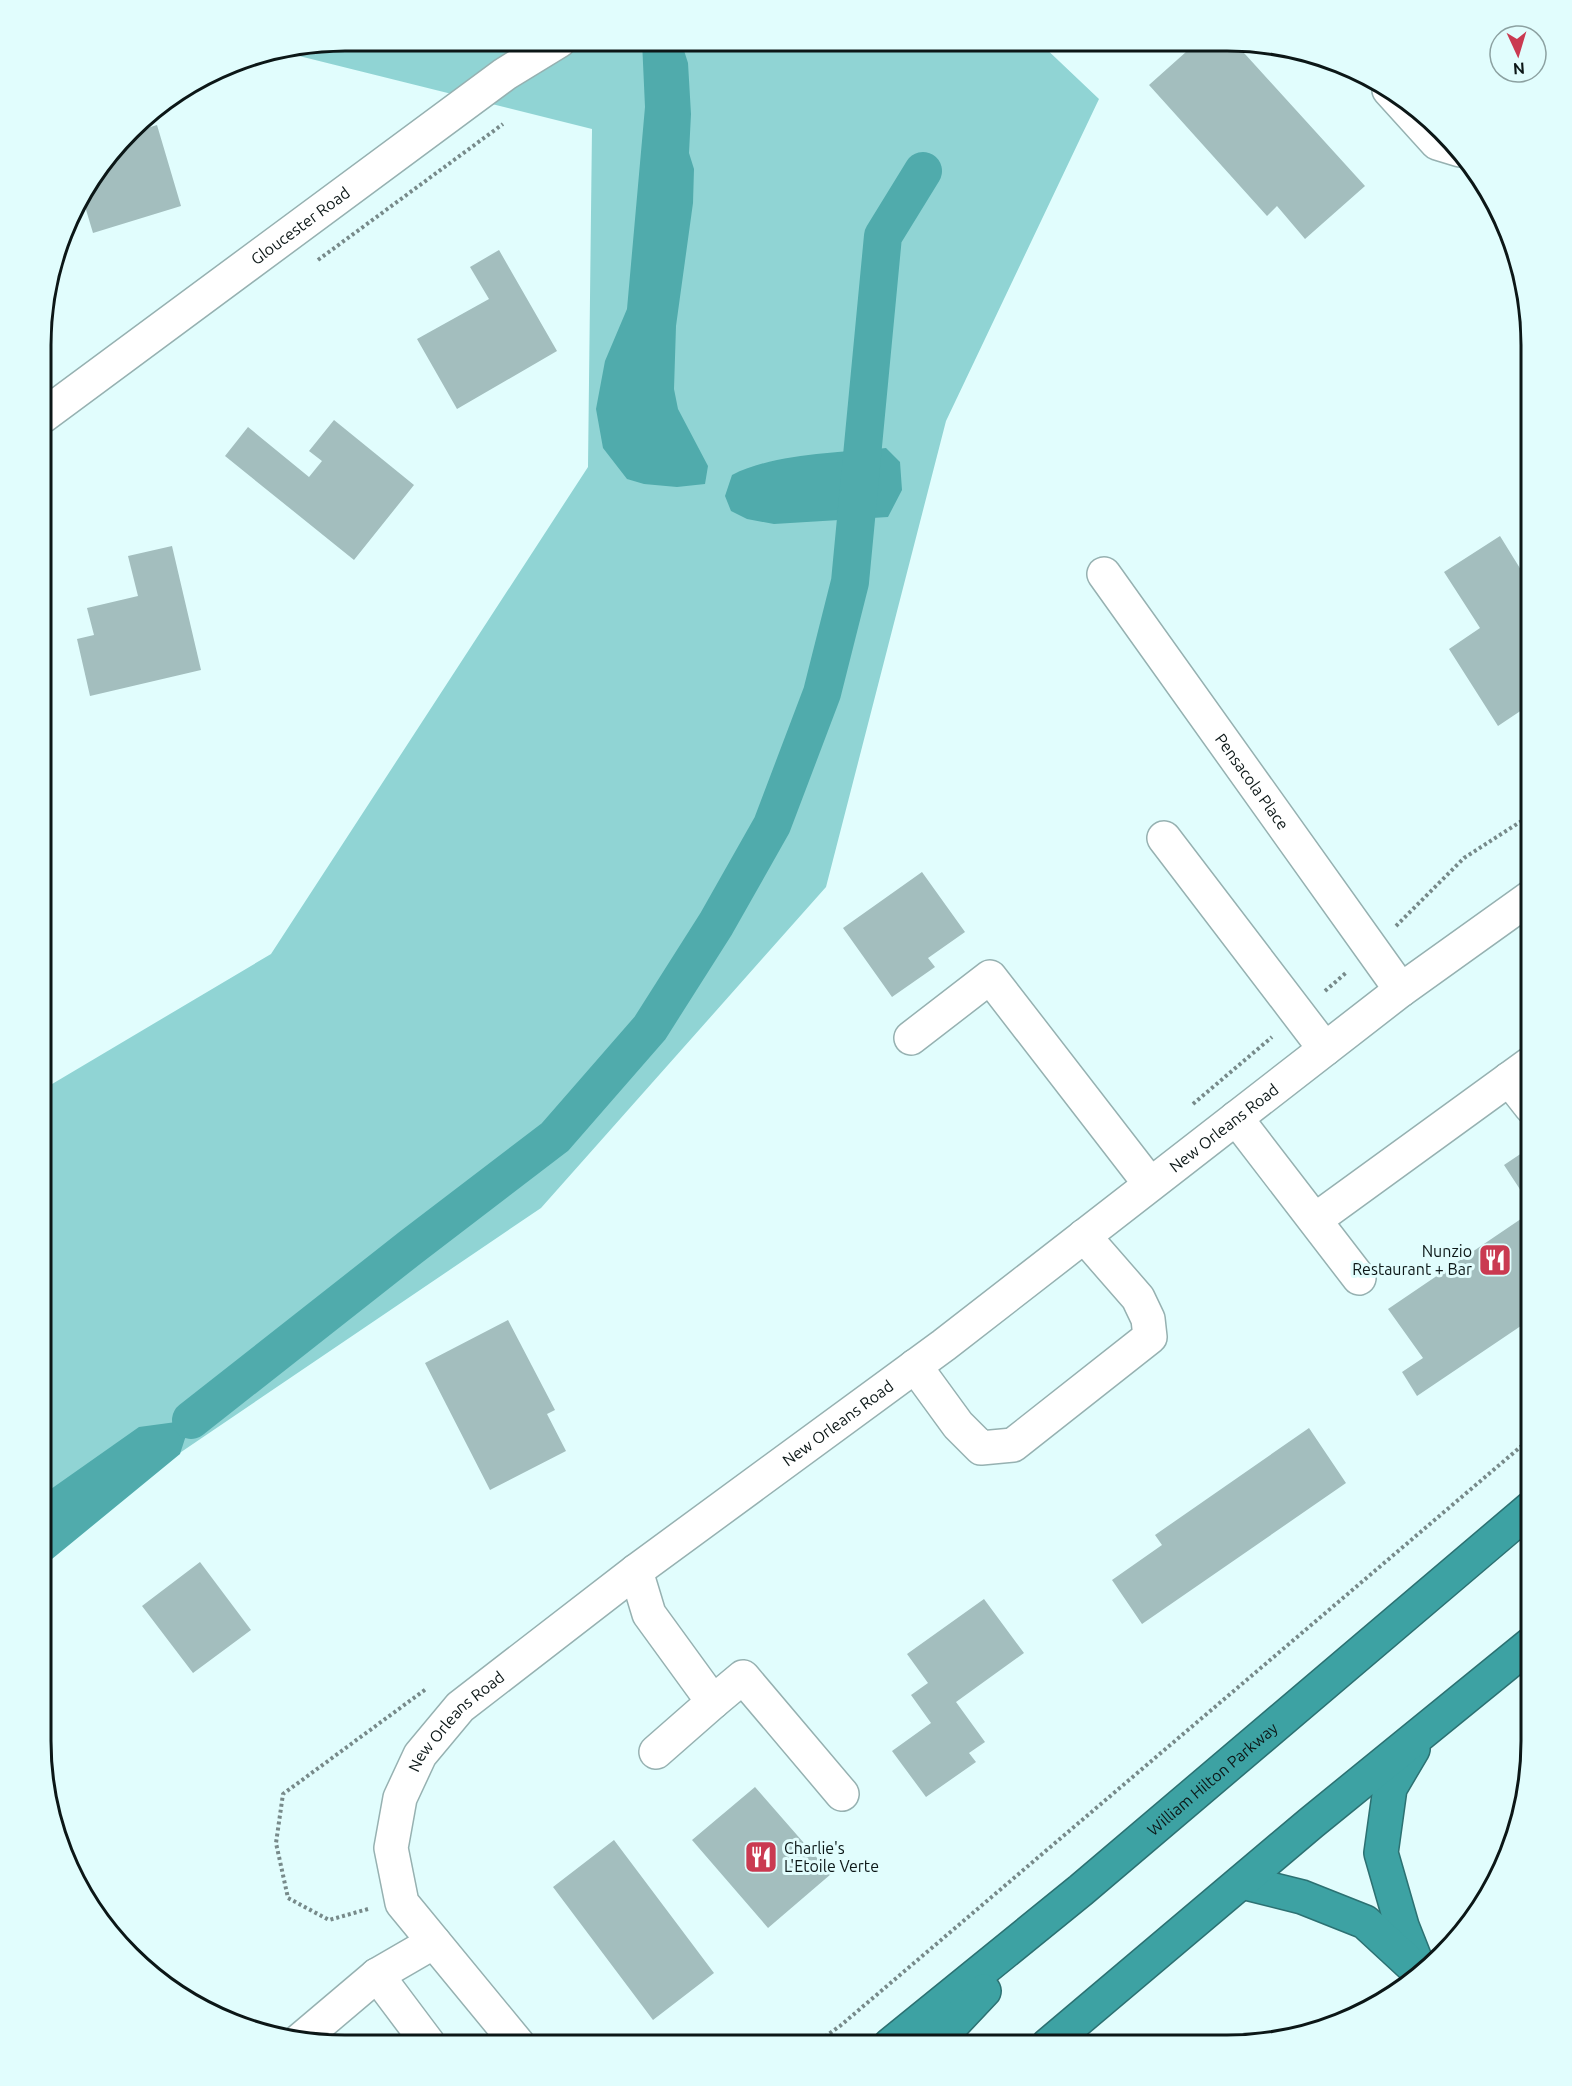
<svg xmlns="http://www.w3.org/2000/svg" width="1572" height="2086" font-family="Ubuntu,sans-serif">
<rect width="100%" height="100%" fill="#e1fdfd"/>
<!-- green -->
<path fill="#90d4d4" d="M345,41l695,2 59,56 -153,322 -120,466 -285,321 -500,339 1,-457 229,-136 317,-487 4,-338 -313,-78z"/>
<!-- water -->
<path fill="#50abac" d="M642,41h39l7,22 3,51 -2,39 5,16 -1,34 -17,123 -2,63 4,20 30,57 -3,18 -28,3 -33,-3 -17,-5 -24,-31 -7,-39 9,-48 22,-52 18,-202z
M886,448l14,14 2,28 -14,27 -114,7 -27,-5 -16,-8 -6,-15 7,-21c43,-22 106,-22 154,-27z
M191,1420l-11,34 -139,114v-72l98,-69z"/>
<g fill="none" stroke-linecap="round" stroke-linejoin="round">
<!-- canal -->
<path stroke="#50abac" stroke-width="38" d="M191,1420l220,-173 144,-110 95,-109 66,-104 56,-99 50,-132 28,-111 33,-346 40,-65"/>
</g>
<!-- building -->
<path fill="#a3bebe" d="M1196,43h39l130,143 -60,53 -28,-33 -10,10 -118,-131z
M157,125l24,81 -88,27 -12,-40 50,-60z
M499,250l58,101 -100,58 -40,-70 72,-40 -19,-32z
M334,420l80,65 -60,75 -129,-104 23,-29 61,50 13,-16 -13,-10z
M1500,536l31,50v17l-5,3 5,8v90l-33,22 -49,-77 31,-21 -36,-56z
M172,546l29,124 -111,26 -13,-57 17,-4 -7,-27 51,-12 -10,-40z
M922,872l43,60 -37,26 7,9 -43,30 -49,-69z
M1531,1147v59l-27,-41z
M1531,1212v107l-114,77 -15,-24 21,-14 -35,-49z
M508,1320l47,90 -8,4 19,37 -76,39 -65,-127z
M1309,1428l37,55 -204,141 -30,-44 50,-35 -7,-10z
M200,1562l51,68 -58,43 -51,-67z
M984,1599l40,54 -68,49 29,40 -16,11 7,9 -50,35 -34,-46 39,-28 -20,-28 17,-12 -21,-29z
M755,1787l76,87 -63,54 -76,-88z
M614,1840l100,133 -61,47 -100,-133z"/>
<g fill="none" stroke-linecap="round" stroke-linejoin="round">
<!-- minor casing -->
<g stroke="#96b1b1" stroke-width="36">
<g id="minor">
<path d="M1389,90l48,53 23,7"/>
<path id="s1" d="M43,416l462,-342 54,-33"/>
<path id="s2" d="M1104,574l297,416"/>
<path d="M1164,838l161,211"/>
<path d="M911,1038l79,-61 160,207"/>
<path d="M1509,1079l22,28"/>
<path d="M1236,1118l123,160"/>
<path d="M1315,1220l216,-157"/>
<path d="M915,1366l43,59 23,23 32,-3 137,-108 -2,-18 -10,-21 -54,-62"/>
<path d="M636,1571l13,43 64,88 30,-25 99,117"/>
<path d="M656,1752l57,-50"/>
<path d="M377,1975l51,68"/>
<path d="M299,2041l78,-66 57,-33"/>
<path id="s3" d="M518,2044l-116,-141 -11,-55 9,-50 20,-43 40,-48 176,-136 308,-226 457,-355 130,-93"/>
</g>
</g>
<!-- highway casing -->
<g stroke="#2c7172" stroke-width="36">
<g id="highway">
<path d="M1413,1749l-23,39 -9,65 21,73 19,48"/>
<path d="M1242,1882l60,15 63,25 51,47"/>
<path id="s4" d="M890,2045l191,-155 450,-382"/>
<path d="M933,2045l51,-54"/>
<path d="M1048,2045l263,-222 220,-179"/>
</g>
</g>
<!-- path -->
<path stroke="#778a8a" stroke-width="4" stroke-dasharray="3 3" stroke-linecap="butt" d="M318,260l185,-136
M1396,926l68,-68 67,-43
M1325,991l22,-19
M1193,1104l79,-67
M368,1909l-39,11 -41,-22 -12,-55 7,-49 143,-105
M815,2044l25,-18 691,-588"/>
<!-- minor -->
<use href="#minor" stroke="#fff" stroke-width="33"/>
<!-- highway -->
<use href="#highway" stroke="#3da2a3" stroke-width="33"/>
</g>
<!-- icons -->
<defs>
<g id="restaurant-square" transform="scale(1.725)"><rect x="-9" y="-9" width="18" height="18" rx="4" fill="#ca3a51" stroke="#e1fdfd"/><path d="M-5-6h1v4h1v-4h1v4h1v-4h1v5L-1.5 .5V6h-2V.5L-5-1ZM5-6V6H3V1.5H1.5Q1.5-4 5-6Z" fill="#fff"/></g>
</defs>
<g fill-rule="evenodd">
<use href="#restaurant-square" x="1495" y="1260"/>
<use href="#restaurant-square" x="761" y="1857"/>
</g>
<g text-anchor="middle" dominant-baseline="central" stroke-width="6" stroke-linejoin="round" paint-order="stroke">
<!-- street labels -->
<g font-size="16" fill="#0c1717" stroke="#e1fdfd">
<text stroke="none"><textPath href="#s1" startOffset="320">Gloucester Road</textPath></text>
<text stroke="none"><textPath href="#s2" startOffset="255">Pensacola Place</textPath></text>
<text stroke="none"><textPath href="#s3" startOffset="1358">New Orleans Road</textPath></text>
<text stroke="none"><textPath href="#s3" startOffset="872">New Orleans Road</textPath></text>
<text stroke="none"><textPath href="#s3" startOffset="386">New Orleans Road</textPath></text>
<text stroke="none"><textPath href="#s4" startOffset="418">William Hilton Parkway</textPath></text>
</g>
<!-- poi labels -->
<g font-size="16" fill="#0c1717" stroke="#e1fdfd" text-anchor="end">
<text x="1472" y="1251">Nunzio<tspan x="1472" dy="18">Restaurant + Bar</tspan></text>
<text x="784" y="1848" text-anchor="start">Charlie's<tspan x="784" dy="18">L'Etoile Verte</tspan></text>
</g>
</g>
<!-- crop -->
<path d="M0 0H1572V2086H0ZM345 51H1227A294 294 0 0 1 1521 345V1741A294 294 0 0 1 1227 2035H345A294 294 0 0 1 51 1741V345A294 294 0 0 1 345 51Z" fill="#e1fdfd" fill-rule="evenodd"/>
<path fill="none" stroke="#0c1717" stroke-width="3" d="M345 51H1227A294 294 0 0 1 1521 345V1741A294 294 0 0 1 1227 2035H345A294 294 0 0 1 51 1741V345A294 294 0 0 1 345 51Z"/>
<!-- north arrow -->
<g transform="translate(1518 54) rotate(176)"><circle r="28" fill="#e1fdfd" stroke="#8ca1a1" stroke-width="1.5"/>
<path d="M0-4.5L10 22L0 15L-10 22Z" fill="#ca3a51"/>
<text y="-9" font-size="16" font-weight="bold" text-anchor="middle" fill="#0c1717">N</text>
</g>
</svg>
